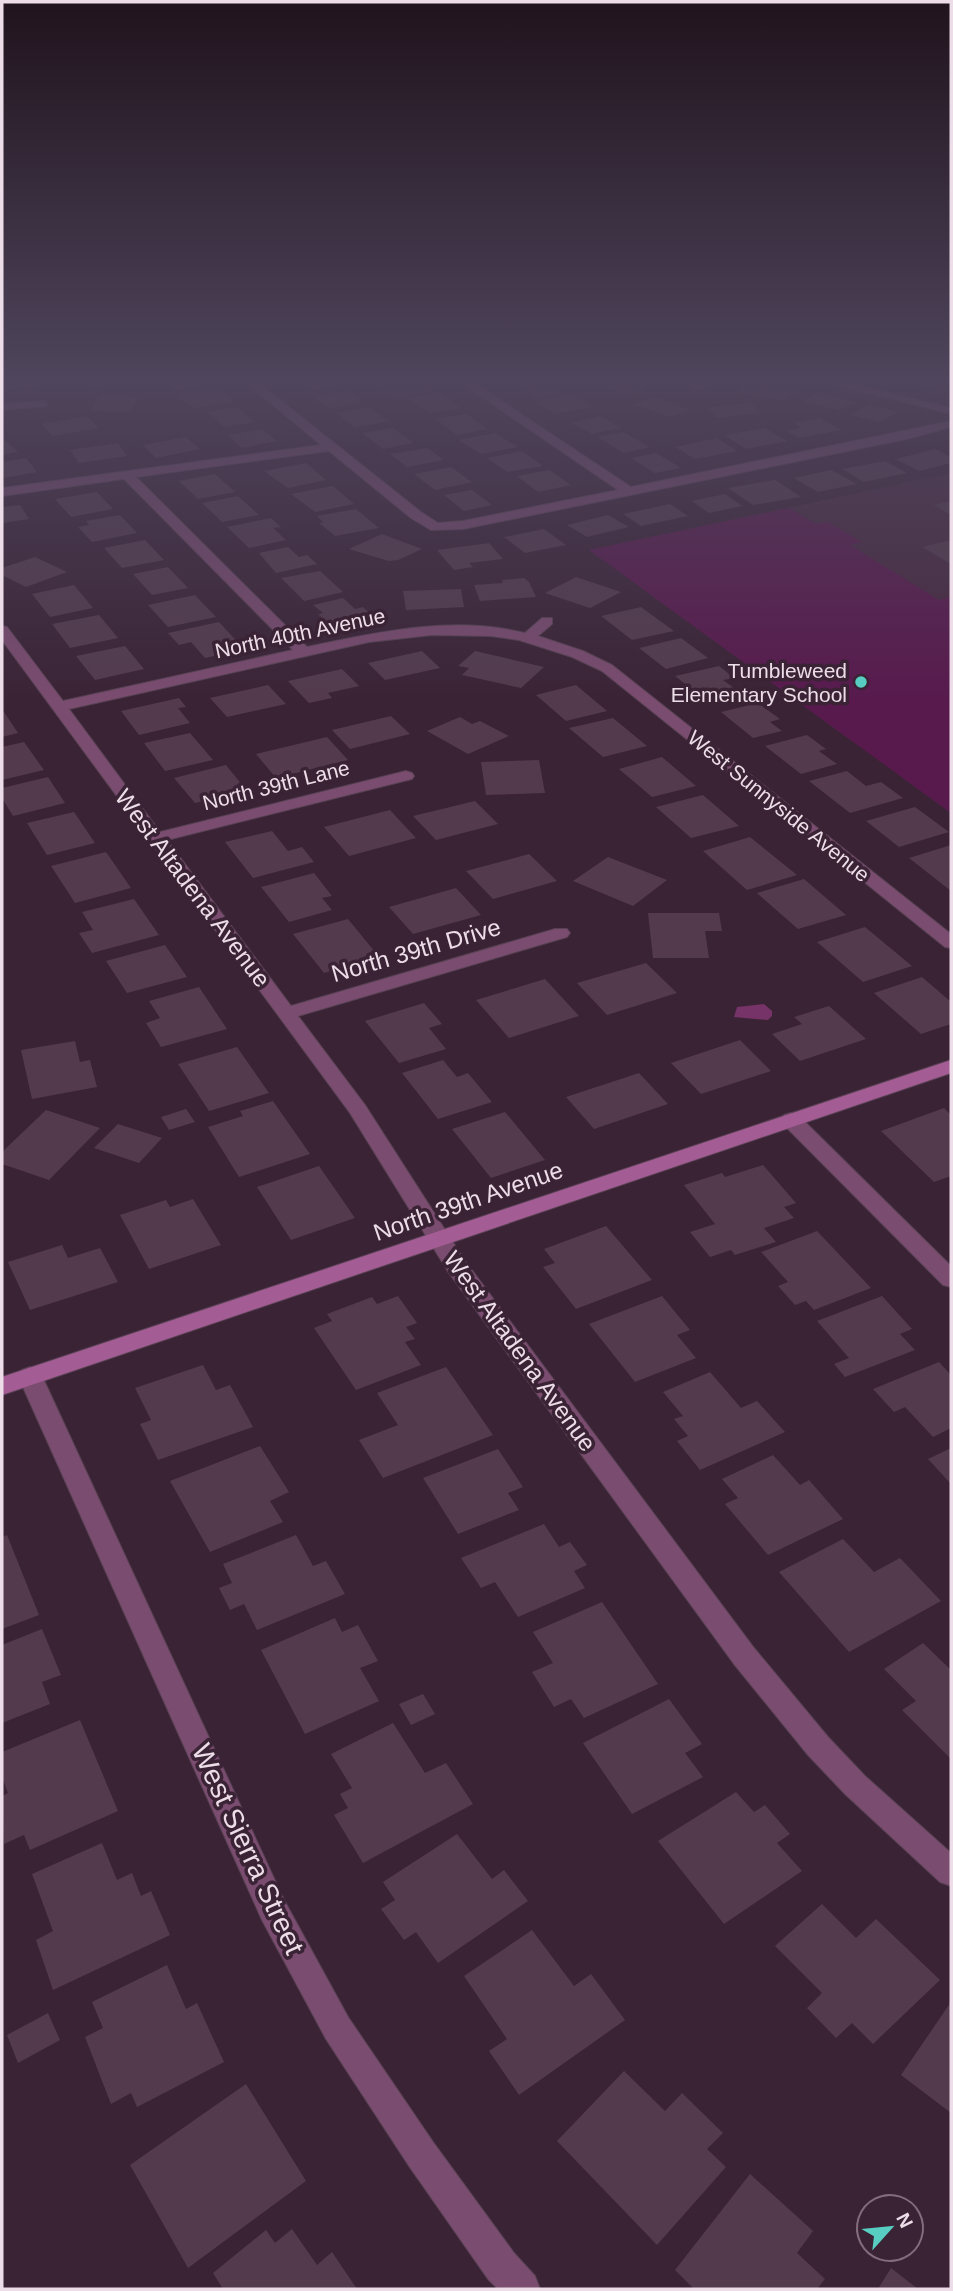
<svg xmlns="http://www.w3.org/2000/svg" width="953" height="2291" font-family="Arial,sans-serif">
<rect width="100%" height="100%" fill="#3a2335"/>
<!-- built -->
<path fill="#472a40" d="M951,473v340l-362,-263z"/>
<!-- green -->
<path fill="#581a4d" d="M789,508l27,16 12,-2 34,20 -12,3 89,55 12,-3v216l-362,-263z"/>
<!-- water -->
<path fill="#763368" d="M764,1004l8,7v5l-4,4 -34,-3 3,-10z"/>
<!-- building -->
<path fill="#533b4d" d="M39,380l4,5 -41,7v-11z
M77,380h17l13,6 -11,3z
M164,380h44l5,4 -38,6z
M300,380h31l7,6 -25,4z
M385,380h35l16,10 -39,7 -24,-14z
M522,380h14l22,13 -21,4 -25,-15z
M613,380h36l-8,13 -35,-3z
M752,380l45,9 -15,11 -46,-8z
M910,380h41v9l-9,4 -20,-5 4,-2z
M218,388l16,13 -41,7 -16,-13z
M349,391l14,11 -35,6 -14,-11z
M440,393l21,15 -32,5 -20,-15z
M817,393l38,9 -15,8 -37,-8z
M572,395l20,12 -37,7 -20,-12z
M99,396l39,1 -8,15 -40,-1z
M654,397l37,13 -21,7 -37,-12z
M750,403l11,10 -44,5 -10,-10z
M869,405l29,7 -18,10 -30,-7z
M237,407l18,15 -31,5 -17,-15z
M369,407l19,14 -33,6 -19,-14z
M466,414l22,15 -31,6 -22,-16z
M87,416l12,12 -46,8 -12,-12z
M600,416l21,12 -29,6 -20,-11z
M820,418l21,12 -42,8 -13,-7 16,-3 -8,-5z
M393,428l21,15 -31,6 -21,-16z
M765,428l22,13 -41,8 -22,-14z
M262,429l15,12 -35,7 -14,-13z
M623,432l27,15 -26,6 -27,-16z
M495,433l23,14 -37,7 -22,-14z
M186,437l14,12 -44,9 -13,-13z
M717,438l20,13 -42,8 -20,-12z
M2,440h3l13,12 -16,3z
M118,443l9,13 -48,7 -9,-13z
M427,448l17,12 -37,7 -17,-13z
M935,449l16,8v6l-32,8 -23,-12z
M522,451l21,15 -36,6 -20,-14z
M656,453l25,15 -26,5 -24,-15z
M26,458l11,14 -33,6 -2,-16z
M885,461l22,12 -43,9 -22,-13z
M306,463l20,17 -38,8 -24,-17z
M451,467l21,15 -37,8 -21,-16z
M549,470l22,15 -33,7 -21,-16z
M831,470l26,14 -39,8 -24,-14z
M215,474l20,18 -37,7 -19,-18z
M775,480l26,17 -48,8 -25,-17z
M333,486l21,18 -39,8 -24,-18z
M472,490l20,15 -28,6 -20,-16z
M97,492l16,17 -42,8 -16,-18z
M725,494l17,12 -33,7 -17,-12z
M238,496l21,19 -37,7 -20,-19z
M951,501v14l-17,-10z
M670,504l18,12 -47,10 -18,-12z
M20,505l9,14 -27,4v-16z
M356,509l23,19 -44,8 -16,-13 4,-1 -6,-6z
M120,515l17,18 -45,9 -14,-15 11,-2 -3,-4z
M608,515l21,12 -42,10 -20,-12z
M271,518l10,9 -8,1 13,12 -37,8 -22,-21z
M544,529l22,16 -41,8 -21,-16z
M382,534l40,15 -24,11 -9,1 -40,-12z
M145,540l19,20 -42,8 -18,-20z
M951,540v24l-29,-17z
M489,543l14,16 -34,4 4,4 -19,3 -17,-20z
M288,547l11,10 8,-2 10,9 -41,9 -17,-20z
M35,557l32,15 -41,15 -24,-12v-7z
M168,567l20,21 -36,7 -19,-21z
M320,571l23,21 -39,9 -23,-23z
M576,577l45,15 -31,16 -45,-15z
M524,578l5,4 7,15 -56,4 -6,-16 29,-2 -1,-3z
M74,585l19,23 -43,9 -18,-23z
M461,589l3,18 -58,3 -3,-19z
M195,595l21,22 -48,10 -20,-22z
M343,598l12,11 8,-2 13,11 -43,10 -15,-14 5,-1 -10,-8z
M641,607l33,24 -42,9 -31,-24z
M99,615l19,23 -48,10 -18,-24z
M219,622l25,27 -39,9 -14,-16 -12,3 -11,-12z
M681,638l27,20 -42,11 -27,-21z
M125,646l19,23 -49,11 -19,-24z
M422,651l18,17 -55,12 -17,-17z
M475,651l69,16 -23,21 -59,-13 7,-7 -11,-2z
M719,666l15,12 -11,2 18,13 -34,8 -32,-25z
M342,669l17,17 -31,7 4,5 -23,5 -21,-22z
M268,685l18,19 -59,13 -17,-19z
M576,685l31,26 -41,10 -30,-26z
M179,698l7,9 -8,1 12,15 -51,12 -18,-24z
M758,703l22,16 -10,3 12,9 -29,7 -32,-26z
M2,709l16,24 -16,4z
M391,716l19,18 -60,15 -18,-19z
M460,717l12,7 8,-3 29,15 -41,18 -41,-23z
M613,718l34,28 -44,11 -34,-29z
M190,733l23,27 -48,11 -21,-28z
M807,735l19,14 -7,2 18,13 -36,10 -36,-28z
M327,737l21,23 -72,18 -20,-24z
M24,742l20,28 -42,10v-33z
M662,757l34,29 -44,11 -33,-28z
M539,760l6,33 -59,2 -5,-33z
M226,765l21,26 -52,12 -21,-25z
M847,771l19,15 15,-4 22,16 -53,15 -41,-32z
M48,777l17,26 -52,13 -11,-18v-10z
M703,795l36,31 -48,12 -35,-31z
M475,801l23,23 -62,16 -23,-24z
M915,807l34,25 -50,15 -33,-26z
M390,810l26,28 -67,18 -25,-29z
M74,812l21,31 -48,12 -20,-32z
M272,831l16,20 14,-4 12,15 -61,16 -28,-36z
M750,837l47,38 -50,15 -44,-39z
M951,845v46l-42,-33z
M106,852l25,36 -56,15 -24,-37z
M529,854l28,27 -64,18 -27,-28z
M608,857l59,23 -34,26 -60,-25z
M314,873l18,23 -10,2 10,12 -43,12 -28,-35z
M804,879l42,36 -48,14 -41,-36z
M456,888l25,27 -68,19 -24,-27z
M134,899l25,36 -67,18 -13,-20 14,-3 -11,-18z
M648,913h71l3,18h-17l4,27h-56z
M348,919l32,39 -56,15 -31,-39z
M865,927l47,39 -49,16 -46,-40z
M165,945l22,32 -60,16 -21,-32z
M646,963l31,30 -70,22 -30,-32z
M922,977l29,25v22l-30,10 -47,-41z
M545,979l34,37 -70,22 -33,-38z
M199,987l28,42 -66,18 -15,-24 14,-5 -11,-17z
M424,1003l18,21 -13,4 17,21 -47,14 -34,-42z
M829,1006l37,33 -66,22 -28,-27 30,-10 -8,-7z
M740,1040l31,31 -70,23 -30,-31z
M75,1041l5,21 10,-2 7,27 -65,12 -11,-49z
M237,1047l32,46 -60,18 -31,-47z
M443,1060l14,17 11,-4 24,29 -54,17 -36,-46z
M639,1073l29,31 -74,25 -28,-32z
M273,1101l37,53 -71,23 -31,-50 35,-11 -3,-5z
M944,1108l7,7v61l-17,6 -53,-51z
M186,1109l9,13 -26,8 -8,-13z
M46,1110l54,18 -51,52 -47,-16v-12z
M505,1112l40,48 -54,18 -39,-49z
M118,1124l44,14 -23,25 -45,-15z
M763,1165l33,38 -12,4 10,11 -30,10 12,14 -41,13 -4,-5 -21,7 -20,-25 25,-8 -31,-39 38,-12 3,4z
M319,1166l36,52 -64,22 -34,-53z
M193,1199l28,46 -72,24 -29,-54 46,-15 4,7z
M606,1226l46,54 -76,29 -33,-42 12,-4 -11,-14z
M817,1231l54,57 -57,22 -8,-9 -11,4 -17,-19 10,-4 -27,-30z
M62,1245l6,13 32,-10 18,34 -88,28 -22,-48z
M398,1296l19,27 -11,4 9,12 -10,3 16,23 -65,25 -42,-62 18,-7 -5,-7 45,-17 5,7z
M662,1296l28,34 -13,5 19,23 -61,24 -46,-58z
M882,1296l30,33 -12,5 15,16 -70,27 -11,-13 15,-6 -32,-37z
M939,1362l12,13v53l-18,9 -28,-30 -11,5 -21,-23z
M203,1365l13,25 14,-5 23,42 -95,33 -18,-36 11,-4 -16,-32z
M446,1367l47,68 -110,43 -24,-38 39,-15 -21,-32z
M710,1372l31,36 16,-7 28,31 -85,38 -23,-29 11,-5 -14,-17 9,-3 -20,-24z
M260,1446l29,46 -19,9 13,21 -73,30 -40,-71z
M951,1448v36l-23,-25z
M498,1449l25,38 -15,6 11,17 -61,24 -35,-56z
M773,1455l27,30 9,-5 34,39 -75,36 -43,-51 13,-6 -16,-19z
M544,1524l15,23 11,-5 17,23 -13,6 11,17 -67,29 -23,-35 -14,6 -20,-30z
M7,1535l32,80 -37,14v-92z
M296,1535l17,31 13,-5 19,33 -88,36 -13,-26 -14,6 -11,-22 13,-5 -9,-19z
M843,1539l31,33 26,-14 41,43 -92,51 -70,-80z
M602,1602l56,82 -74,34 -13,-19 -17,8 -22,-35 21,-9 -20,-31z
M335,1618l7,14 16,-7 20,36 -18,7 19,33 -74,33 -44,-84z
M42,1629l19,46 -19,7 8,22 -48,19v-78z
M923,1643l28,27v89l-49,-49 14,-9 -32,-32z
M423,1694l12,20 -24,11 -12,-21z
M669,1699l33,45 -17,9 18,24 -71,37 -49,-71z
M80,1720l38,91 -88,39 -6,-15 -20,9 -2,-48 6,-3 -6,-16v-25z
M393,1723l32,50 21,-10 27,41 -110,59 -29,-48 14,-7 -8,-14 12,-6 -21,-34z
M736,1792l18,20 11,-7 25,29 -13,9 25,28 -78,53 -66,-83z
M457,1834l35,45 12,-9 24,31 -90,62 -22,-31 -12,8 -23,-31 14,-9 -12,-18z
M102,1843l15,37 15,-7 9,23 10,-5 19,44 -117,55 -17,-50 17,-9 -21,-57z
M822,1904l34,34 20,-19 64,61 -67,64 -21,-21 -16,15 -29,-30 15,-15 -47,-47z
M532,1930l42,56 17,-12 34,46 -106,75 -30,-44 18,-12 -43,-63z
M167,1965l19,44 11,-6 27,59 -87,45 -6,-14 -20,11 -26,-67 18,-9 -11,-26z
M951,2002v111l-50,-38z
M48,2013l12,27 -42,23 -11,-28z
M624,2071l41,40 17,-18 41,40 -16,16 19,18 -69,78 -100,-104z
M246,2084l60,97 -118,87 -58,-103z
M750,2174l63,57 -16,22 28,26 -8,10h-123l-19,-19z
M292,2229l25,36 15,-13 25,37h-134l-10,-16 53,-43 9,13z
M891,2268l27,21h-40z"/>
<g fill="none" stroke-linecap="round" stroke-linejoin="round">
<!-- street casing -->
<g stroke="#574152" stroke-width="2">
<path id="street" d="M243,380h12l166,132 17,11 25,-2 155,-31 -161,-110h13l161,107 320,-66v6l-44,12 -444,90 -32,1 -20,-12 -82,-67 -193,26 171,170c71,-15 146,-32 218,-14l17,-15h10v6l-14,12 45,15 29,14 339,269v14l-6,-1 -343,-276 -30,-14 -53,-17 -28,-4 -59,-1 -63,7 -300,67 91,123 246,-61 6,2 2,3 -2,3 -245,61 124,166 264,-77h12l3,4 -3,4 -269,79 67,89 100,156 289,387 74,89 37,39 86,77v33l-11,-4 -95,-88 -37,-39 -74,-91 -285,-391 -99,-160 -348,-473v-14l5,1 56,74 230,-51 -169,-171 -122,17v-8l319,-43z
M708,380h20l-30,9 -6,-3z
M817,380h20l114,28v6z
M42,401l6,3 -2,2 -44,4v-6z
M791,1113l7,2 153,151v21l-8,-2 -159,-160 -3,-5 3,-5z
M30,1367l8,3 4,6 242,524 64,117 85,125 81,111 21,23 5,13h-42l-10,-10 -79,-113 -83,-127 -64,-119 -244,-544 4,-6z"/>
</g>
<!-- secondary casing -->
<g stroke="#574152" stroke-width="2">
<path id="secondary" d="M951,1060v13l-949,322v-18z"/>
</g>
<!-- street -->
<use href="#street" fill="#7a4c6f" fill-rule="evenodd"/>
<!-- secondary -->
<use href="#secondary" fill="#a45c94" fill-rule="evenodd"/>
</g>
<!-- sky -->
<linearGradient id="sky" x2="0" y2="1"><stop stop-color="#20131d"/><stop offset="0.54" stop-color="#4f455c"/><stop offset="1" stop-color="#4f455c" stop-opacity="0"/></linearGradient>
<rect width="953" height="701" fill="url(#sky)"/>
<!-- markers -->
<circle fill="#57cec1" stroke="#3a2335" stroke-width="2.5" cx="861" cy="682" r="7"/>
<g text-anchor="middle" dominant-baseline="central" stroke-width="7" stroke-linejoin="round" paint-order="stroke">
<!-- far-street labels -->
<g font-size="21" fill="#eddde8" stroke="#3a2335">
<text transform="translate(300 633) rotate(-12)">North 40th Avenue</text>
<text transform="translate(276 785) rotate(-14)">North 39th Lane</text>
<text transform="translate(779 806) rotate(39)">West Sunnyside Avenue</text>
</g>
<!-- far-poi labels -->
<g font-size="21" fill="#eddde8" stroke="#3a2335" text-anchor="end">
<text x="847" y="670">Tumbleweed<tspan x="847" dy="24">Elementary School</tspan></text>
</g>
<!-- street labels -->
<g font-size="24" fill="#eddde8" stroke="#3a2335">
<text transform="translate(193 888) rotate(53)">West Altadena Avenue</text>
<text transform="translate(416 950) rotate(-16)">North 39th Drive</text>
<text transform="translate(468 1201) rotate(-19)">North 39th Avenue</text>
<text transform="translate(520 1351) rotate(54)">West Altadena Avenue</text>
</g>
<!-- near-street labels -->
<g font-size="28" fill="#eddde8" stroke="#3a2335">
<text transform="translate(248 1849) rotate(65)">West Sierra Street</text>
</g>
</g>
<!-- border -->
<rect width="953" height="2291" fill="none" stroke="#eddde8" stroke-width="7"/>
<!-- north arrow -->
<g transform="translate(890 2228) rotate(63)"><circle r="33" fill="#3a2335" stroke="#826d7d" stroke-width="2"/>
<path d="M0-5L12 26L0 18L-12 26Z" fill="#57cec1"/>
<text y="-10" font-size="19" font-weight="bold" text-anchor="middle" fill="#eddde8">N</text>
</g>
</svg>
